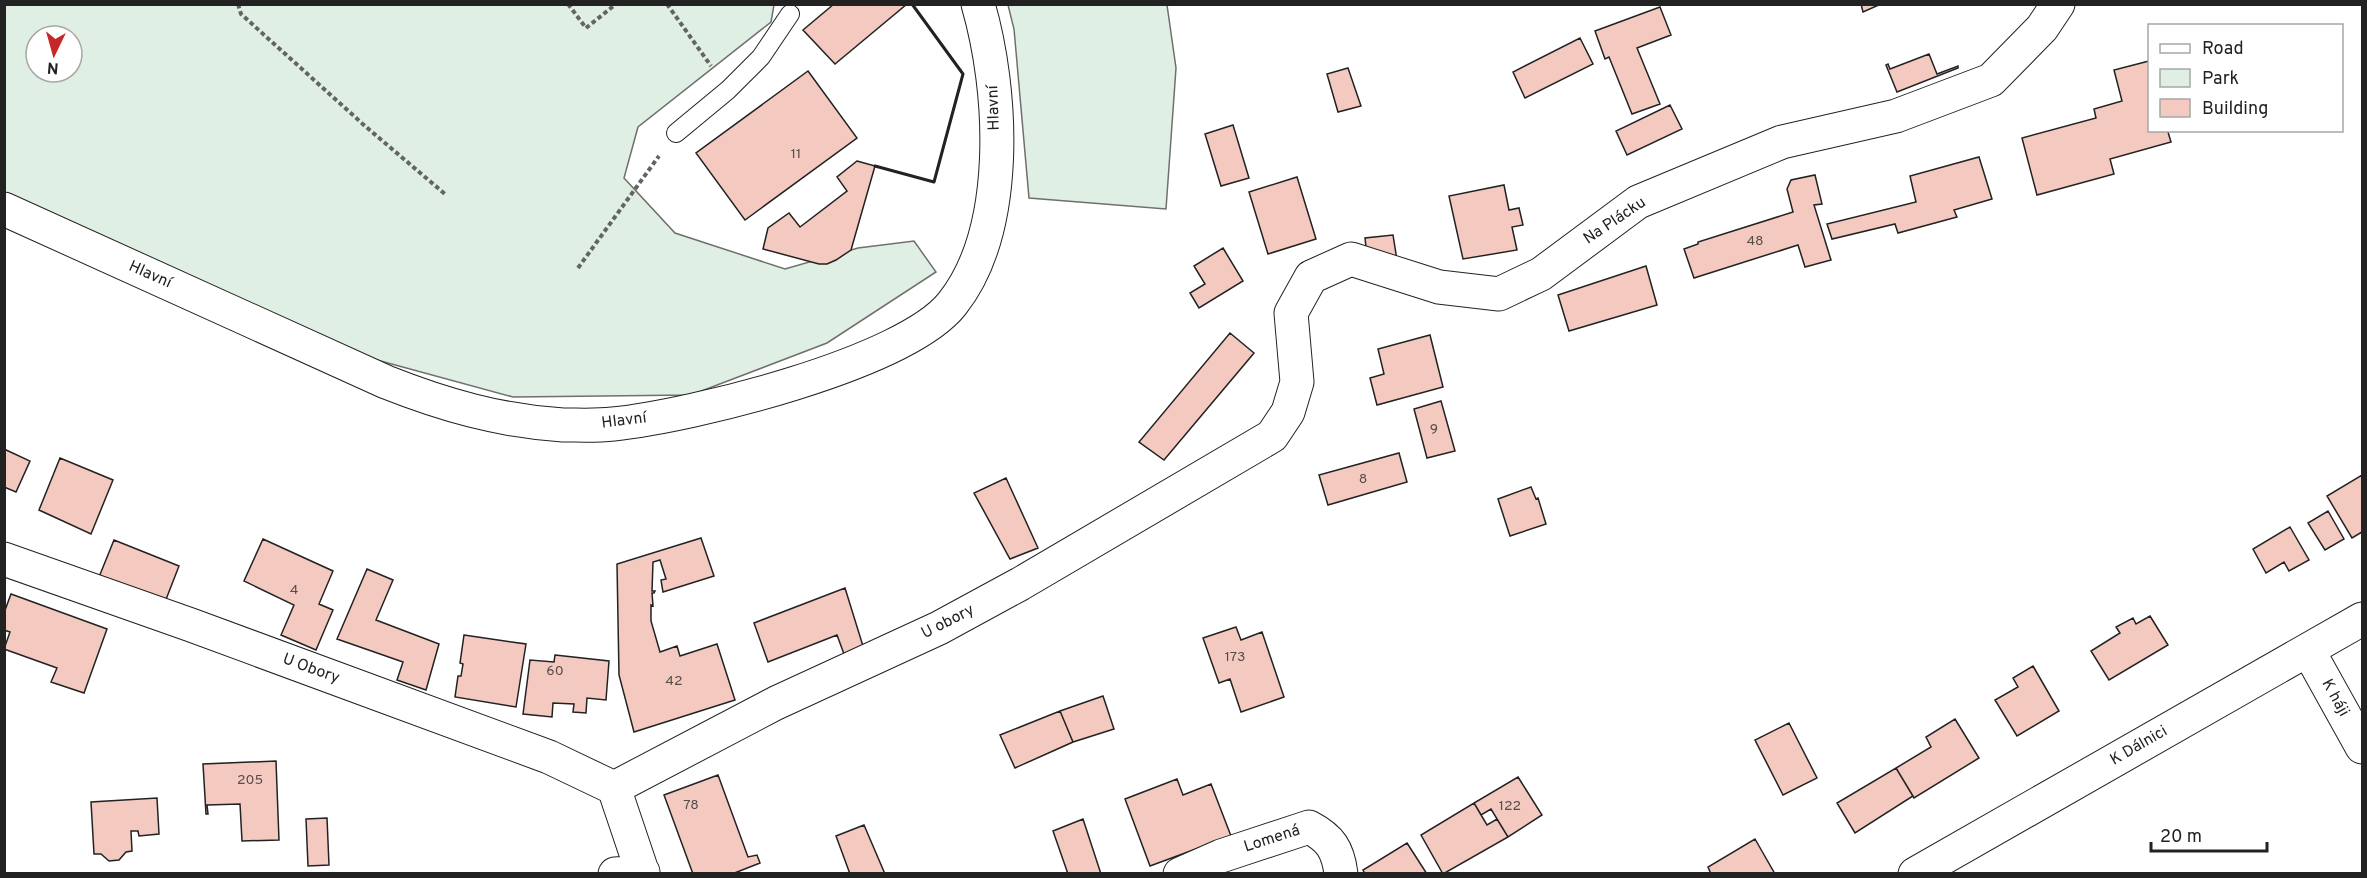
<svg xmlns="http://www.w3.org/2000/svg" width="2367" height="878" font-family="Overpass,sans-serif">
<rect width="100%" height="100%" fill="#fff"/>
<!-- green -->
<path fill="#e0efe3" stroke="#6f6f6f" stroke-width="1.5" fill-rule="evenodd" d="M5,5h769l-3,17 -133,105 -14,51 51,55 110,36 73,-21 56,-7 22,31 -109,71 -136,52 -178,2 -158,-43 -350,-157zM36,36h36v36h-36z
M1008,5h159l9,63 -10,141 -137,-11 -15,-169z"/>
<!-- building -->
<path fill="#f3c9c0" stroke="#222" stroke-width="1.5" d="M834,4h73l-72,60 -32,-34z
M1861,4h20l-18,8z
M1660,7l11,28 -34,13 23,56 -28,10 -23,-57 -4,2 -10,-28z
M1580,38l13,26 -68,34 -12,-26z
M1929,54l8,20 21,-8v2l-61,24 -11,-27 2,-1 2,5z
M2149,61l1,69h21l-3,2 3,10 -61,17 4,15 -77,21 -15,-57 74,-20 -2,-9 28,-8 -8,-31z
M1348,68l13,38 -23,6 -11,-38z
M808,71l49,67 -112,82 -49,-67z
M1670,105l12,24 -55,26 -11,-24z
M1233,125l16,53 -28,8 -16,-52z
M1979,157l13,42 -38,11 3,7 -59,16 -3,-9 -63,15 -5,-15 89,-22 -6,-26z
M857,161l18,5 -24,84 -15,10 -9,4h-8l-56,-15 5,-21 21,-15 11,14 47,-36 -10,-14z
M1815,175l7,29 -8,1 17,55 -26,7 -7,-22 -104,33 -10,-29 14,-5v-2l95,-30 -6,-23 4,-9z
M1297,177l19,62 -48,15 -19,-62z
M1504,185l5,25 10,-2 4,17 -11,2 5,23 -54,9 -14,-63z
M1393,235l4,25 -30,-4 -2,-18z
M1223,248l20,33 -44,27 -9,-15 15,-9 -11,-18z
M1646,266l11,39 -88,26 -11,-36z
M1230,333l24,20 -90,107 -25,-18z
M1430,335l13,52 -66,18 -7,-27 14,-4 -6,-25z
M1441,401l14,50 -28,7 -13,-49z
M4,449l26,12 -14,31 -12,-5z
M1399,453l8,29 -79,23 -9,-30z
M60,458l53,22 -22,54 -52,-24z
M2362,475v57l-10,6 -25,-42z
M1006,478l32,70 -28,11 -36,-66z
M1531,487l5,12 2,-1 8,26 -36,12 -12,-37z
M2328,511l16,28 -19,11 -17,-27z
M2290,527l19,33 -20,11 -5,-9 -18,11 -13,-24z
M701,538l13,38 -51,16 -2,-12 5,-1 -6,-19 -7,2 -1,29h3l-1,2h-2l1,13 -2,-1v16l9,31 17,-6 3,10 37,-12 18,56 -101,32 -15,-57 -2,-111z
M263,539l70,32 -14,33 14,6 -17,40 -35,-15 13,-30 -50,-24z
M114,540l65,26 -14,36 -66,-25z
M367,569l26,11 -17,40 63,24 -13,46 -29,-10 6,-18 -66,-23z
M845,588l18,58 -19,8 -7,-19 -69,27 -14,-39z
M11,594l96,35 -23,64 -33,-11 6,-14 -53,-19 6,-17 -6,-2v-17z
M2150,616l18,29 -59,35 -18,-29 29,-18 -4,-6 17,-9 3,6z
M1236,627l5,13 21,-8 22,65 -43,15 -11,-33 -11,4 -16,-45z
M464,635l62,9 -10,63 -61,-10 3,-21h3l2,-12 -3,-1z
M555,655l54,6 -3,39 -19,-2 -1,15 -13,-1 1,-8 -21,-1 -1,14 -29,-3 7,-54 24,2z
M2033,666l26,45 -42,25 -22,-36 23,-13 -5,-9z
M1103,696l11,33 -41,13 -13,-31z
M1060,711l13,31 -58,26 -15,-33z
M1955,719l24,39 -65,40 -18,-30 35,-21 -5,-10z
M1789,723l28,55 -34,17 -28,-55z
M276,761l3,79 -37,1 -2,-37 -33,1 1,9h-2l-3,-50z
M1896,768l17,28 -58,37 -18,-30z
M718,775l30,82 9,-2 3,8 -28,11h-39l-29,-79z
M1518,777l24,38 -34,22 -17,-28 -10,6 -7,-12z
M1177,779l6,16 28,-11 20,52 -81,30 -25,-67z
M157,798l2,36 -20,2 -1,-5h-7l1,20 -6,1 -7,8 -10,1 -8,-7h-7l-3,-52z
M1474,803l13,22 10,-6 11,18 -65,37 -22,-39z
M327,818l2,47 -21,1 -2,-47z
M1083,819l18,55h-33l-15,-43z
M864,825l21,49h-35l-14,-38z
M1755,839l20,35h-64l-3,-7z
M1407,843l20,31h-62l-2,-4z"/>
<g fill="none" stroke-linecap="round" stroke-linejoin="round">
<!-- service casing -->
<g stroke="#222" stroke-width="20">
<path id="service" d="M676,133l52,-43 33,-33 29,-43"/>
</g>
<!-- minor casing -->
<g stroke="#222" stroke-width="35">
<path id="minor" d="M4,559l187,66 358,132 65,31
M2308,650l54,97
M614,788l162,-85 163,-75 81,-44 252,-148 16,-24 9,-30 -6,-69 20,-36 40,-18 88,28 60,7 42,-20 97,-72 144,-60 114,-26 95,-36 51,-52 16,-24
M614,788l29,86
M615,874l28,-2
M1180,874l41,-18 88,-29c21,11 29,22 32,47
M1915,874l447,-255"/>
</g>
<!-- tertiary casing -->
<g stroke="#222" stroke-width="35">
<path id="tertiary" d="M4,209l382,173c58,23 114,39 177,43 16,0 33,1 50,-1 78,-8 291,-60 339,-120 59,-74 51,-214 26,-300"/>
</g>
<!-- path -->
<path stroke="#646464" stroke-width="4" stroke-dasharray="4.5 3" stroke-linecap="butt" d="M238,4l3,10 124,112 80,68
M568,4l18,24 30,-24
M667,4l44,62
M578,268l81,-112"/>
<!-- service -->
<use href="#service" stroke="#fff" stroke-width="18"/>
<!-- minor -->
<use href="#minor" stroke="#fff" stroke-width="33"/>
<!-- tertiary -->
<use href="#tertiary" stroke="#fff" stroke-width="33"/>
<!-- wall -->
<path stroke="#222" stroke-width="3" d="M875,166l59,16 29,-108 -51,-70"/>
</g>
<g text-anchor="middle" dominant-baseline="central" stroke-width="4.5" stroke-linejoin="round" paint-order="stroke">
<!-- number labels -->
<g font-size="14" fill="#564c4a">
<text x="796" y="154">11</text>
<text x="1755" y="241">48</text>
<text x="1434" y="429">9</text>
<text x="1363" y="479">8</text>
<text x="294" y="590">4</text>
<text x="1235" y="657">173</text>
<text x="555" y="671">60</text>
<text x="674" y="681">42</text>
<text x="250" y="780">205</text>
<text x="691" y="805">78</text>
<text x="1510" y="806">122</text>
</g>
<!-- street labels -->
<g font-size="16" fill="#222" stroke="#fff">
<text transform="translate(994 108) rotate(-92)">Hlavní</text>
<text transform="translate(1615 221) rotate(-34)">Na Plácku</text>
<text transform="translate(150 275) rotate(24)">Hlavní</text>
<text transform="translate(624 421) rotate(-7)">Hlavní</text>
<text transform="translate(948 622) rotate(-27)">U obory</text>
<text transform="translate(311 669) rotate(20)">U Obory</text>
<text transform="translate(2335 698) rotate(61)">K háji</text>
<text transform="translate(2139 746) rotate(-30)">K Dálnici</text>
<text transform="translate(1272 839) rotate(-18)">Lomená</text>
</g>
</g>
<!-- border -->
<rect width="2367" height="878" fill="none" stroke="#222222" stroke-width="12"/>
<!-- legend -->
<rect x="2148" y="24" width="195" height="108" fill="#ffffff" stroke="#a7a7a7" stroke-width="1.5"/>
<rect x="2160" y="44" width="30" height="9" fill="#ffffff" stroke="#a7a7a7" stroke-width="1.5"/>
<text x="2202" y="54" font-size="18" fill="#222222">Road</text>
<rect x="2160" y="69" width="30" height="18" fill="#e0efe3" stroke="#a7a7a7" stroke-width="1.5"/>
<text x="2202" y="84" font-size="18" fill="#222222">Park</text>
<rect x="2160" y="99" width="30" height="18" fill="#f3c9c0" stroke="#a7a7a7" stroke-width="1.5"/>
<text x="2202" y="114" font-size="18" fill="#222222">Building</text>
<!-- north arrow -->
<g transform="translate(54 54) rotate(185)"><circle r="28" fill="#ffffff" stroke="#a7a7a7" stroke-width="1.5"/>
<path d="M0-4.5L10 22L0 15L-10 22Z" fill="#c62828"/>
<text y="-9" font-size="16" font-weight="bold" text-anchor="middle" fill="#222222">N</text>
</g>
<!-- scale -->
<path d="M2151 842v9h116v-9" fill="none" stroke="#222222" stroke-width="3"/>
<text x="2160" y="842" font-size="18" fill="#222222" stroke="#ffffff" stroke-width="4.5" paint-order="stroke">20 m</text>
</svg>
